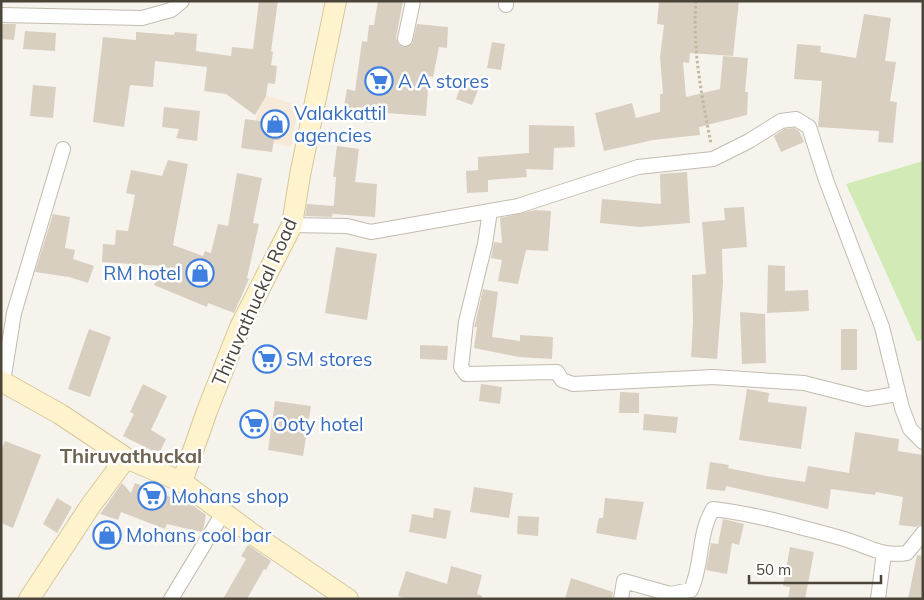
<svg xmlns="http://www.w3.org/2000/svg" width="924" height="600" font-family="Mulish,sans-serif">
<rect width="100%" height="100%" fill="#f6f3ec"/>
<!-- commercial -->
<path fill="#f7ead8" d="M266,96l33,9 -8,42 -39,-8 6,-30z"/>
<!-- grass -->
<path fill="#d2eab5" d="M923,161v179l-6,1 -71,-157z"/>
<!-- building -->
<path fill="#d8cfc1" d="M259,1h19l-7,50 2,1 -2,13 6,1 -2,18 -7,-1 -2,13 -11,19 -29,-21 -22,-3 3,-24 -52,-6 -2,26 -23,-2 -6,42 -31,-5 10,-85 33,3v-8l38,3 1,-3 22,2 -1,17 35,5 1,-9 21,2z
M378,1h25l-7,37 3,7 4,2 9,-3 5,-20 31,3 -1,21 -8,-1 -6,30 -4,-1 -3,40 -52,-4 -2,11 -30,-5 5,-29 8,2 7,-50 5,1 2,-17h5z
M659,1h80l-6,55 -43,-3 -1,10 -6,-1 3,35 34,-8 3,-33 25,2 -3,34h3l-1,23 -48,12 1,8 -47,5 -49,11 -9,-38 37,-10 4,15 24,-6v-18h3l-3,-37 4,-32 -7,-1z
M864,14l27,4 -6,43 11,1 -6,39 7,1 -4,41 -15,-1 1,-11 -61,-4 4,-46 -28,-2 3,-35 24,2 -1,6 36,6z
M1,24h15l-2,16 -13,-1z
M25,31l31,2 -1,18 -32,-2z
M492,42l13,2 -4,26 -14,-2z
M462,83l16,7 -6,15 -16,-6z
M33,85l23,2 -3,31 -23,-2z
M164,107l36,4 -3,30 -21,-3 3,-9 -17,-2z
M245,119l37,5 -2,16h-6l-2,12 -31,-4z
M529,125l45,1 1,21 -21,1 -1,22 -27,-1 1,8 -39,3v12l-21,1 -1,-22 12,-1v-13l51,-4z
M794,128l5,3 5,11 -23,10 -7,-16 10,-7z
M337,146l22,3 -4,33 22,2 -2,33 -42,-3 3,-37h-3z
M168,160l20,4 -15,81 30,11 2,-5 6,2 7,-29 10,2 9,-53 25,5 -9,45 6,1 -12,54 2,1 -15,34 -26,-10 -1,4 -53,-22 7,-19 -59,-4 1,-18 12,1 1,-15 12,1 7,-36 -9,-2 5,-23 31,6z
M687,172l3,51 -50,4 -40,-4 2,-24 59,5 -1,-30z
M307,204l27,2 -2,11 -27,-1z
M744,207l3,40 -25,2 1,34 -6,76 -26,-2 2,-34 -1,-48 14,-1 -4,-52 23,-2 -1,-12z
M535,210l16,1 -3,40 -22,-1 -8,34 -20,-3 4,-21 -11,-2 3,-16 8,1 -2,-25z
M53,214l17,3 -5,31 10,2 -2,9 21,7 -6,17 -19,-6 -34,-5z
M336,247l41,7 -10,66 -42,-7z
M768,265l17,1v25l23,-1 1,21 -42,2z
M483,289l15,3 -6,45 28,4v-6l33,2 -1,22 -33,-2 -45,-9 3,-21h-3l1,-3z
M740,312l25,2 1,49 -24,1z
M89,329l22,8 -21,60 -22,-8z
M841,329h16v41h-16z
M420,345l28,1 -1,14 -27,-1z
M143,384l24,12 -16,34 15,9 -7,15 -36,-18 11,-22 -4,-2z
M481,384l21,3 -2,17 -21,-3z
M747,389l22,4 -1,9 39,5 -6,42 -62,-9z
M620,392l19,1v20h-20z
M275,401l36,5 -8,50 -35,-6z
M644,414l34,3 -2,16 -33,-3z
M855,432l44,7 -1,12 25,4v69l-7,3 -17,-2 4,-28 -27,-5 -1,3 -44,-6 -3,20 -102,-23 -1,5 -19,-2 4,-27 19,3 -1,3 38,8 39,6 3,-16 41,7z
M5,441l36,14 -28,73 -12,-5v-72z
M122,483l9,10 4,-10 48,19 1,-3 2,1 20,15 -3,15 -2,2 -34,-8 -2,5 -44,-17 -3,8 -18,-6z
M474,487l39,6 -4,25 -39,-6z
M57,498l15,9 -15,26 -14,-9z
M605,498l39,4 -8,38 -40,-7 3,-15h4z
M434,508l17,3 -5,28 -37,-7 3,-18 21,4z
M518,516l21,1 -1,19 -21,-2z
M723,519l21,5 -5,21 -7,-2 -5,31 -21,-4 5,-27 7,1z
M248,545l23,16 -5,9 -2,-1 -17,30h-24l23,-40 -5,-3z
M790,547l24,5 -9,47h-17l2,-12 -7,-1z
M917,555l6,1v43h-15z
M451,566l31,9 -5,19 5,2v3h-76l-8,-3 8,-25 41,13z
M571,578l42,14 -1,7h-47z"/>
<g fill="none" stroke-linecap="round" stroke-linejoin="round">
<!-- street casing -->
<g stroke="#c2bbae" stroke-width="16">
<path id="street" d="M506,5v-4
M1,15l141,3 29,-8 11,-9
M405,39l8,-38
M490,211l-5,33 -19,78 -5,45 5,7 91,-2 5,8 11,4 140,-7 91,6 63,16 30,-5
M292,225l55,1 24,6 147,-26 120,-39 75,-8 36,-18 32,-20 15,-2 13,8 17,53 56,147 20,81 8,21 13,13
M3,382l11,-69 49,-164
M171,599l52,-86
M621,599l3,-18 46,13 21,-4c12,-26 7,-57 22,-81 44,5 86,18 128,29 26,7 38,19 66,15l16,-20
M878,599l6,-46"/>
</g>
<!-- secondary casing -->
<g stroke="#d6c79b" stroke-width="22">
<path id="secondary" d="M1,381l59,33 66,44 56,24 69,51 97,66
M182,482l25,-71 33,-84 52,-102 8,-50 36,-174
M29,599l62,-94 35,-47"/>
</g>
<!-- path -->
<path stroke="#c4b79f" stroke-width="3" stroke-dasharray="2.5 2.5" stroke-linecap="butt" d="M696,1c-4,48 6,96 15,143"/>
<!-- street -->
<use href="#street" stroke="#fff" stroke-width="14"/>
<!-- secondary -->
<use href="#secondary" stroke="#fff3cd" stroke-width="20"/>
</g>
<!-- icons -->
<defs>
<g id="supermarket-ring" transform="scale(1.4375)"><circle r="9.5" fill="#fff" stroke="#3f7fe0" stroke-width="1.5"/><path d="M-6-5.5h2.5l.6 2H6L4.5 2H-2.5L-4.4-4H-6ZM-1.5 3.2a1.3 1.3 0 1 0 .1 0ZM3 3.2a1.3 1.3 0 1 0 .1 0Z" fill="#3f7fe0"/></g>
<g id="shop-ring" transform="scale(1.4375)"><circle r="9.5" fill="#fff" stroke="#3f7fe0" stroke-width="1.5"/><path d="M-5-2.5h2.3a2.7 3.5 0 0 1 5.4 0H5L5.5 6h-11ZM-1.5-2.5h3a1.5 2.3 0 0 0-3 0Z" fill="#3f7fe0"/></g>
</defs>
<g fill-rule="evenodd">
<use href="#supermarket-ring" x="379" y="81"/>
<use href="#shop-ring" x="275" y="124"/>
<use href="#shop-ring" x="200" y="273"/>
<use href="#supermarket-ring" x="267" y="359"/>
<use href="#supermarket-ring" x="254" y="424"/>
<use href="#supermarket-ring" x="152" y="496"/>
<use href="#shop-ring" x="107" y="535"/>
</g>
<g text-anchor="middle" dominant-baseline="central" stroke-width="5" stroke-linejoin="round" paint-order="stroke">
<!-- shop labels -->
<g font-size="19" fill="#366cbe" stroke="#fff" text-anchor="start">
<text x="398" y="81">A A stores</text>
<text x="294" y="113">Valakkattil<tspan x="294" dy="22">agencies</tspan></text>
<text x="181" y="273" text-anchor="end">RM hotel</text>
<text x="286" y="359">SM stores</text>
<text x="273" y="424">Ooty hotel</text>
<text x="171" y="496">Mohans shop</text>
<text x="126" y="535">Mohans cool bar</text>
</g>
<!-- street labels -->
<g font-size="19" fill="#4b4439" stroke="#fff">
<text transform="translate(254 302) rotate(-66)">Thiruvathuckal Road</text>
</g>
<!-- neighbourhood labels -->
<g font-size="20" font-weight="bold" fill="#6e6250" stroke="#fff">
<text x="131" y="455">Thiruvathuckal</text>
</g>
</g>
<!-- border -->
<rect width="924" height="600" fill="none" stroke="#4b4439" stroke-width="5"/>
<!-- scale -->
<path d="M749 575v8h132v-8" fill="none" stroke="#4b4439" stroke-width="2.5"/>
<text x="756" y="575" font-size="15" fill="#4b4439" stroke="#ffffff" stroke-width="4" paint-order="stroke">50 m</text>
</svg>
